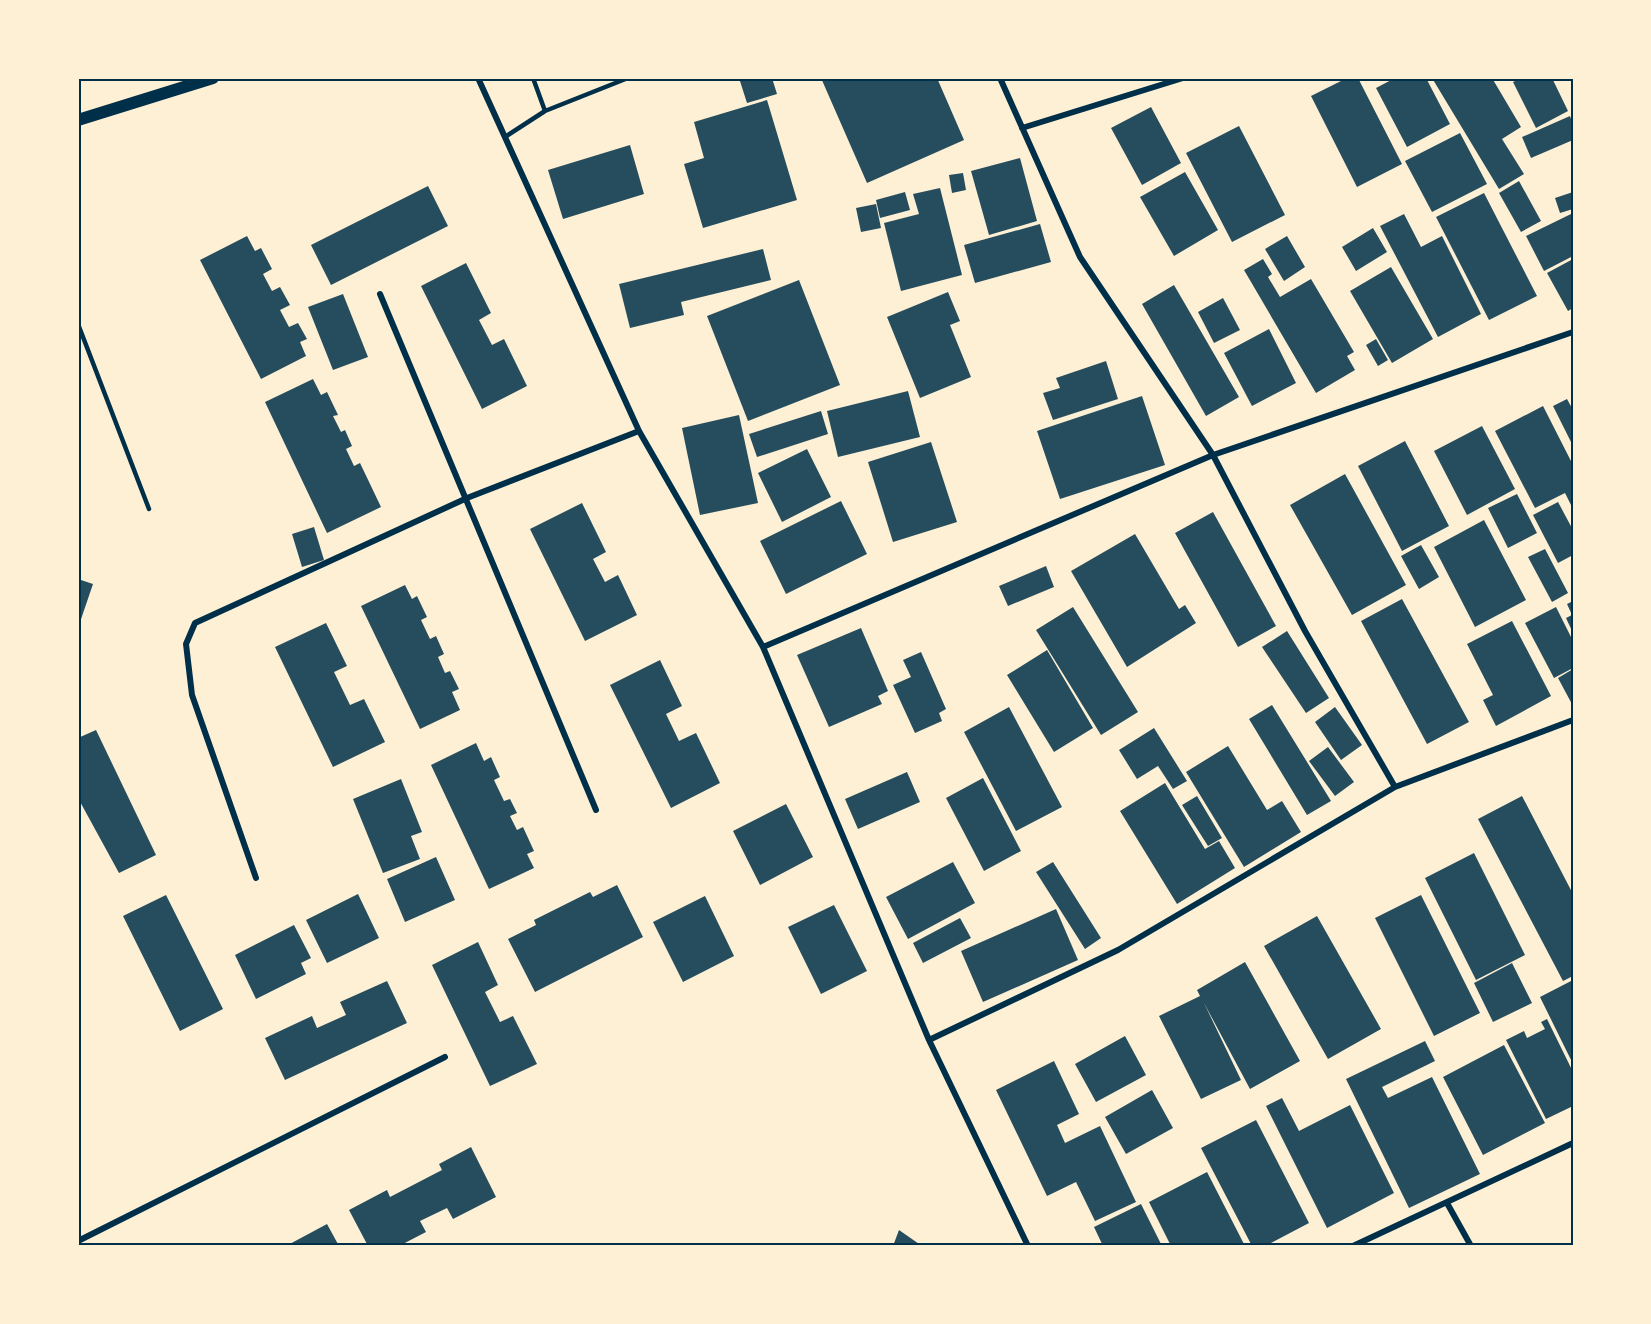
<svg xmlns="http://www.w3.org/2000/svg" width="1651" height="1324" font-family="Helvetica,sans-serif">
<rect width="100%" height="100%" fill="#fdf0d5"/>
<!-- building -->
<path fill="#264d5e" d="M739,78h33l5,16 -30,9z
M821,78h116l27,62 -97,43z
M1347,78h11l44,86 -45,23 -46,-91z
M1395,78h31l24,46 -43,23 -31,-59z
M1432,78h60l29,49 -19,12 22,35 -25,15z
M1521,78h31l16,33 -32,17 -23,-46z
M767,100l30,100 -94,28 -19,-64 20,-6 -10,-36z
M1151,107l30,56 -39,22 -31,-57z
M1570,116l3,9v15l-42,18 -9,-21z
M1239,126l46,89 -53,27 -46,-89z
M1460,133l27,51 -55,28 -27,-51z
M630,145l14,49 -81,25 -15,-49z
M1020,158l17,63 -48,14 -18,-64z
M1185,172l33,58 -44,26 -34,-59z
M963,173l3,17 -14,3 -3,-18z
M1519,181l22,40 -20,11 -22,-39z
M428,186l20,40 -117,59 -20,-40z
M940,188l22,87 -61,16 -17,-68 35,-9 -6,-20z
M905,192l5,18 -30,8 -4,-18z
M1573,192v17l-13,4 -5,-15z
M1484,193l53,103 -48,24 -53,-103z
M876,204l5,24 -20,4 -5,-24z
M1404,214l17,33 21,-11 39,78 -43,23 -58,-111z
M1571,214l2,42 -29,15 -18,-35z
M1040,224l11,38 -76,21 -11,-38z
M1373,228l14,24 -31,19 -14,-24z
M247,236l8,15 6,-3 11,21 -9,5 9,17 8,-4 10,18 -10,5 9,17 9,-4 9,16 -7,3 6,14 -45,23 -61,-119z
M1287,236l18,31 -21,14 -19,-32z
M763,249l8,31 -90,22 3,13 -54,13 -11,-44z
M1263,259l9,15 -4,3 12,20 31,-18 43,73 -7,4 8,14 -39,23 -72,-123z
M1573,259v49l-5,3 -21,-38z
M466,263l25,50 -12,7 13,25 12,-6 23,47 -45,23 -61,-123z
M1391,267l42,72 -41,24 -42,-72z
M799,280l41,105 -92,36 -41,-105z
M1174,285l65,112 -33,19 -64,-112z
M948,292l12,29 -10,4 21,52 -51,21 -33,-81z
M343,294l25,63 -35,13 -25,-63z
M1223,298l17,32 -26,13 -16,-31z
M1269,329l27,54 -44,23 -28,-53z
M1376,339l12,21 -10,6 -12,-21z
M1106,361l12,38 -65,21 -10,-27 17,-5 -4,-10z
M313,379l8,16 6,-3 11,23 -5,1 8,16 4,-2 7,16 -6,3 8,17 6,-3 21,44 -54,26 -62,-131z
M908,391l12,46 -82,20 -11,-46z
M1142,396l23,69 -105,34 -23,-68z
M1567,399l6,11v36l-20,-40z
M1543,406l30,59v44l-8,-16 -30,15 -40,-77z
M821,411l7,23 -71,23 -8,-23z
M739,415l19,88 -58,12 -18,-87z
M1482,426l33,63 -48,26 -33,-64z
M1405,441l44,85 -47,25 -44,-85z
M931,442l26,80 -64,20 -25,-80z
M807,449l24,48 -49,25 -24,-49z
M1345,474l61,111 -54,30 -62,-110z
M1517,494l20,39 -29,15 -20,-40z
M841,501l26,53 -81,40 -26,-53z
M1558,502l15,28v25l-15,8 -25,-48z
M582,503l24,49 -13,7 12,23 13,-7 19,40 -52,26 -55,-112z
M1213,512l63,114 -38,21 -63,-114z
M1484,520l42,80 -51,27 -41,-80z
M314,527l10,33 -22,7 -10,-33z
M1135,534l44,75 6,-4 11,18 -69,44 -56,-96z
M1421,545l18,32 -20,12 -18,-33z
M1545,549l23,44 -16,9 -24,-45z
M1046,566l8,21 -46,19 -9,-20z
M78,579l15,5 -15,44z
M405,585l7,14 5,-3 10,21 -6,3 9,19 6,-3 8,18 -6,3 7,16 5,-2 9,18 -7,3 8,18 -40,19 -59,-123z
M1402,599l67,123 -42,22 -66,-123z
M1573,601v32l-7,-15 6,-3 -5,-11z
M1073,607l65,105 -37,23 -65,-105z
M1556,607l17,34v27l-19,10 -29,-55z
M1512,621l39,75 -55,30 -13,-26 10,-5 -26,-51z
M326,623l21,43 -13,6 16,33 14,-6 21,43 -52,25 -58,-120z
M861,628l27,63 -10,5 4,8 -53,23 -32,-72z
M1287,631l42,67 -23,15 -44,-66z
M1047,650l46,78 -39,24 -47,-77z
M921,652l25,57 -7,4 3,8 -27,12 -22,-48 18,-8 -8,-17z
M660,660l22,46 -16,8 13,27 17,-8 24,50 -49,25 -61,-123z
M1573,669v37l-15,-28z
M1272,705l59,96 -24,14 -58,-96z
M1009,707l53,100 -46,24 -52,-99z
M1335,707l27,38 -21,15 -26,-38z
M1154,728l33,53 -14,8 -15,-23 -21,13 -18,-29z
M96,730l60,125 -37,18 -41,-75v-60z
M476,743l8,18 7,-4 9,20 -6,3 10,21 6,-2 7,14 -7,3 7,14 6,-3 11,24 -7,3 7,14 -45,21 -58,-124z
M1228,746l39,64 15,-9 19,31 -57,35 -58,-95z
M1328,747l26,35 -19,14 -26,-35z
M907,772l13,30 -62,27 -13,-30z
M983,778l38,73 -37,20 -38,-73z
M401,779l21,53 -11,4 9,23 -37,14 -30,-74z
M1165,783l40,66 14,-8 16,27 -58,36 -57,-93z
M1197,796l25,42 -14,8 -26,-41z
M1522,796l51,98v82l-10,5 -85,-162z
M786,804l27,53 -53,28 -27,-54z
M1474,853l51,102 -49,25 -51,-102z
M436,857l19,43 -50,22 -18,-43z
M953,862l22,41 -67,36 -22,-42z
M1053,862l48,76 -16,11 -49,-77z
M617,885l26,52 -108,55 -27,-53 28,-14 -2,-5 56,-28 3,5z
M358,894l21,44 -52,25 -21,-43z
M166,895l57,114 -43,22 -57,-115z
M1421,895l59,118 -46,23 -59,-118z
M705,896l29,60 -51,26 -30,-60z
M834,905l33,66 -46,23 -33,-67z
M1056,909l22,51 -95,42 -22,-51z
M1317,916l64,113 -53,30 -64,-113z
M960,918l11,20 -48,25 -10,-20z
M294,925l17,33 -10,5 5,11 -50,25 -21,-44z
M478,942l20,43 -13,7 15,30 13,-6 24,48 -47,22 -58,-121z
M1245,962l55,99 -50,28 -46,-86 37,77 -40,19 -42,-83 41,-20 -3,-6z
M1512,963l20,40 -39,19 -19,-39z
M1573,980v84l-33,-67z
M387,981l20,42 -122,57 -20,-42 47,-22 5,12 29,-13 -6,-13z
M1547,1019l26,53v34l-27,13 -40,-79 18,-9 3,7 18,-9 -4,-7z
M1125,1036l21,39 -50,27 -21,-38z
M1425,1041l10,20 -53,26 6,11 44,-21 48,97 -71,34 -63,-129z
M1504,1045l41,78 -62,32 -40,-78z
M1054,1061l25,53 -22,11 8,18 35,-17 36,76 -41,19 -19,-39 -29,14 -51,-106z
M1152,1090l21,38 -47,26 -21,-37z
M1282,1098l17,33 51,-26 44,88 -67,35 -61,-122z
M1256,1120l53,103 -44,23h-13l-51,-98z
M471,1147l25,50 -43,22 -6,-11 -27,13 6,11 -27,14h-31l-19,-36 38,-20 3,7 52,-27 -3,-6z
M1207,1172l38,74h-74l-22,-44z
M1141,1204l21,42h-59l-9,-19z
M327,1224l12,22h-53z
M899,1230l23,16h-29z"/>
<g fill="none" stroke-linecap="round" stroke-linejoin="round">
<!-- service -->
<path stroke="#003049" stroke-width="4.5" d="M533,78l12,33
M505,137l40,-26 83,-33
M78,324l71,185"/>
<!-- minor -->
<path stroke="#003049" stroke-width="6" d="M478,78l161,353 124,216 166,393 99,206
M1000,78l80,179 133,198 92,176 90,156
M1022,128l161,-50
M380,294l216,516
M763,647l450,-192 360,-123
M256,878l-64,-183 -6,-51 9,-21 272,-125 172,-67
M929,1040l189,-90 277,-163 178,-67
M1447,1203l24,43
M78,1241l367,-184
M1353,1246l220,-103"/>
<!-- secondary -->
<path stroke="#003049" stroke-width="12" d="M78,120l135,-42"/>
</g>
<!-- border -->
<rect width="1651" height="1324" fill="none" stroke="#fdf0d5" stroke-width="159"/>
<rect x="80" y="80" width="1492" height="1164" fill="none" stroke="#003049" stroke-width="2"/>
</svg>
